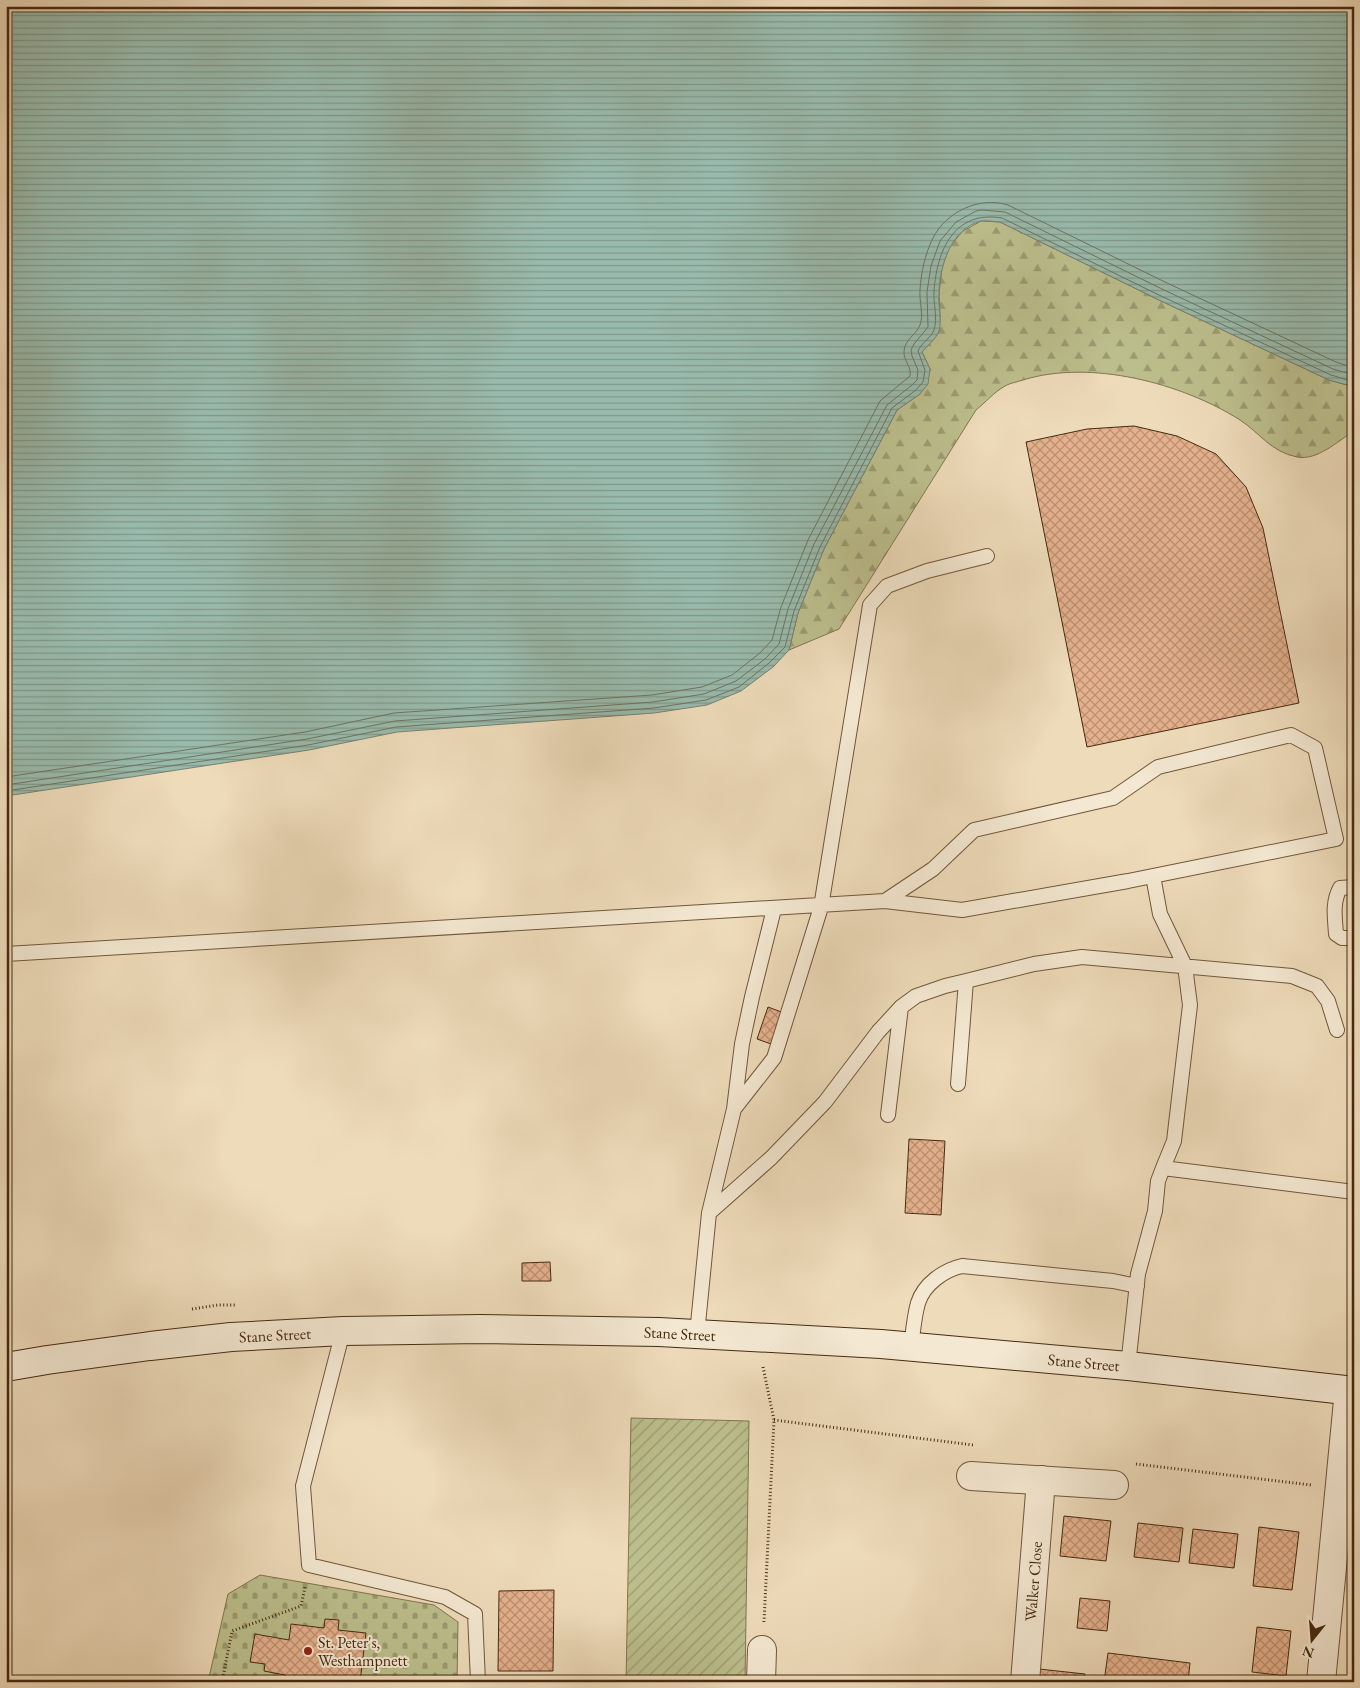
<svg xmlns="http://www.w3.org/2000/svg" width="1360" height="1688" font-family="'EB Garamond',serif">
<defs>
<pattern id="forest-firs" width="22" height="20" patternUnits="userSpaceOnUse" patternTransform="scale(1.25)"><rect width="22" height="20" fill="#bcbf8d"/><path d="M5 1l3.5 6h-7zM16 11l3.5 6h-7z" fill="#9b9b72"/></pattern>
<pattern id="cemetery-stones" width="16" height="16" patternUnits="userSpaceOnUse" patternTransform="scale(1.25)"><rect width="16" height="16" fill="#bcbf8d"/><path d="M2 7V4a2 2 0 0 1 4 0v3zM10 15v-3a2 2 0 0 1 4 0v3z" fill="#9b9b72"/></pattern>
<pattern id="garden-furrows" width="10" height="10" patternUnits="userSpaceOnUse" patternTransform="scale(1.25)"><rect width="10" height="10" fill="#bcbf8d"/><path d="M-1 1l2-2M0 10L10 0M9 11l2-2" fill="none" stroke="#9b9b72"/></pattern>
<pattern id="water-rules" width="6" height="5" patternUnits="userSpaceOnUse" patternTransform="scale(1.25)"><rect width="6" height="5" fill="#99bbad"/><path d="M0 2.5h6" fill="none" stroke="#7f988b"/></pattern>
<pattern id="building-cross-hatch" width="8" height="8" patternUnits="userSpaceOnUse" patternTransform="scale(1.25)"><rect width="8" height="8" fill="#e5b18d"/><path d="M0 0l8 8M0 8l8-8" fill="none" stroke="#bb9072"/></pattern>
</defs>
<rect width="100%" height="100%" fill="#eedbba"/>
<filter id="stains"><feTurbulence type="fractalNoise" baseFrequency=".004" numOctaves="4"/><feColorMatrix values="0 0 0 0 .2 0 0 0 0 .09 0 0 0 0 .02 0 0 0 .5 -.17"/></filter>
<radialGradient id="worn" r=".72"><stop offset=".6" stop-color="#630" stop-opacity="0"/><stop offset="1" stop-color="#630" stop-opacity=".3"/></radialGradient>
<!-- forest -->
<path fill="url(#forest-firs)" stroke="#82754e" d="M981,221l19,1 159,78 170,80 25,7v44c-16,10 -37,30 -57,26 -26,-5 -37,-24 -57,-37 -58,-37 -150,-61 -217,-40 -6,2 -13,3 -18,6 -11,6 -20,17 -29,24l-137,219 -50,21 9,-37 26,-64 73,-139 23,-16 10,-25 -8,-17 17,-20 1,-15 -1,-24 3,-26 8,-21 13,-15z"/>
<!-- cemetery -->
<path fill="url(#cemetery-stones)" stroke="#82754e" d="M260,1575l174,30 24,17 -1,60h-249l20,-88z"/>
<!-- garden -->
<path fill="url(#garden-furrows)" stroke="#82754e" d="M631,1418l118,3 -4,261h-119z"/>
<!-- water -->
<path fill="url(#water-rules)" stroke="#78816e" d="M6,6h1348v381l-25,-7 -170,-80 -159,-78c-6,0 -14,-2 -19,-1 -30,8 -41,44 -42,71 -1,13 3,27 0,39 -2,7 -12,15 -17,21l8,17 -2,15 -8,10 -23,16 -73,139 -26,64 -9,37 -16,17 -32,24 -34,14 -53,8 -257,19 -88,18 -303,46z"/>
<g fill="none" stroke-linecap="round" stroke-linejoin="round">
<!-- shore -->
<path stroke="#70735e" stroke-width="1" d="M6,777l299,-45 89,-19 258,-18 50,-8 30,-12 28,-22 12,-13 9,-33 27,-67 72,-139 30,-25c2,-9 -7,-16 -6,-25 1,-12 12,-16 16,-26 4,-9 -1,-24 0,-35 1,-17 5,-36 13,-52 13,-26 46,-42 75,-33l159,78 169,79 18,6
M6,785l301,-46 88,-18 258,-19 51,-8 32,-13 29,-22 14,-15 9,-35 26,-65 73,-139 25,-20 5,-5 1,-10 -6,-14 -1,-6 3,-6 14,-17 -1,-35 4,-26 9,-25 16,-19 20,-11 6,-1 23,2 159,78 169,79 21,6
M6,791l302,-46 88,-18 258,-19 52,-8 33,-13 30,-24 16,-16 9,-36 26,-64 72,-139 24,-18 7,-8 2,-12 -7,-19c3,-8 13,-13 16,-21 4,-12 -1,-27 0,-39 3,-41 20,-81 68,-73l159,78 170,79 23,7"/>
</g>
<!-- building -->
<path fill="url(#building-cross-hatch)" stroke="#472b10" d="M1134,426l43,10 39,18 30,33 17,41 36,175 -212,44 -61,-305 61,-13z
M768,1007l16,6 -10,32 -17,-6z
M909,1139l36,2 -4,74 -36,-2z
M550,1262l1,19h-29v-18z
M1064,1516l47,5 -5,40 -46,-5z
M1138,1523l45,5 -4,34 -45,-5z
M1259,1527l40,5 -7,58 -39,-4z
M1193,1529l45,5 -4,34 -45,-5z
M554,1590l-1,81h-55l1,-80z
M1080,1598l30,3 -3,30 -30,-3z
M325,1619l14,1 -1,10 28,3 -6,49h-76l1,-7 -21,-4 1,-7 -15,-2 5,-28 34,6 2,-16 33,4z
M1257,1627l34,4 -5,45 -34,-4z
M1108,1653l82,10 -2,19h-84z
M1039,1669l46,5 -1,8h-46z"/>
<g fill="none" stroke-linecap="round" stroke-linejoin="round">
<!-- lane casing -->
<g stroke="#71573a" stroke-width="16">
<path id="lane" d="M1153,876l7,38 25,52 5,39 -16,136 -11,27
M1354,887l-14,1c-8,15 -5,30 -4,46l6,4h12
M6,954l879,-53 77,9 166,-29 208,-42 -21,-91 -24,-13 -133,32 -45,31 -139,32 -41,39 -48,32
M958,1084l8,-103
M734,1109l40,-51 47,-151 49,-302 17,-19 40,-15 60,-15
M888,1115l13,-108
M709,1213l62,-55 54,-56 53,-70 23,-25 15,-11 29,-10 21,-5 68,-17 48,-7 210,19 25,10 11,15 9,29
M343,1331l-40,155 6,79 136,32 30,17 3,68
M697,1334l12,-121 25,-104 8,-65 10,-47 22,-88
M911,1347c2,-14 3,-30 7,-44 6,-19 26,-33 44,-37l151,15 24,5
M1128,1366l10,-92 17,-63 3,-30 5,-13 191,24"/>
</g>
<!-- street casing -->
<g stroke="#71573a" stroke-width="30">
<g id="street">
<path d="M971,1476l143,9"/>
<path d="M761,1682l1,-32"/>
<path id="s1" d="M1025,1682l16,-202"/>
<path d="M1321,1682l28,-292"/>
</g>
</g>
<!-- secondary casing -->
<g stroke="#472b10" stroke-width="30">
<g id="secondary">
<path id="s2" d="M6,1367l41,-7 103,-14 81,-9 112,-6 138,-2 178,3 222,12 247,22 226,25"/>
</g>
</g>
<!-- path -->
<path stroke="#472b10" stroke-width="3" stroke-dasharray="1 2.5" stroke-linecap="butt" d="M192,1309l26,-4h17
M763,1367l11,53 -10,202
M774,1420l199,25
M1136,1464l175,21
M222,1682l10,-51 69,-25 4,-19"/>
<!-- lane -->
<use href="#lane" stroke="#f4e8d2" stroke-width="14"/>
<!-- street -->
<use href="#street" stroke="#f4e8d2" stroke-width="28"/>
<!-- secondary -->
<use href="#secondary" stroke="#f4e8d2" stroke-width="28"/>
</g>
<!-- markers -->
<circle fill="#8f2418" stroke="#f4e8d2" stroke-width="2" cx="308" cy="1651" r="5"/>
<g text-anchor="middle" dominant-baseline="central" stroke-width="4" stroke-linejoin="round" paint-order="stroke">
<!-- street labels -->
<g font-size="16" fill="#472b10" stroke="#f4e8d2">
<text stroke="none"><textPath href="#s2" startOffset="676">Stane Street</textPath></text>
<text stroke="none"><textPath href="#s2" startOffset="271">Stane Street</textPath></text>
<text stroke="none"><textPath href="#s2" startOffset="1081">Stane Street</textPath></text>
<text stroke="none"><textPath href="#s1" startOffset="101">Walker Close</textPath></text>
</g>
<!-- poi labels -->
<g font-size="16" fill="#472b10" stroke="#f4e8d2" text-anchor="start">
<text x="318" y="1642">St. Peter's,<tspan x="318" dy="18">Westhampnett</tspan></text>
</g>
</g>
<!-- margin -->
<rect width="1360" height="1688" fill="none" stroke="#eedbba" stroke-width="25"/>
<rect x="8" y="8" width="1345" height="1673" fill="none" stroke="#472b10" stroke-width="2.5"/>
<rect x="12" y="12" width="1335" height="1663" fill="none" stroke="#472b10"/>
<!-- north arrow -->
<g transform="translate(1312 1640) rotate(197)" stroke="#f4e8d2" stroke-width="4" paint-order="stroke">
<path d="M0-4L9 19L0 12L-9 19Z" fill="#472b10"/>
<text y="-8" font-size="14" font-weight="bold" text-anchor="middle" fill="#472b10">N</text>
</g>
<rect width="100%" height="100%" filter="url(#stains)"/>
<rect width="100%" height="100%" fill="url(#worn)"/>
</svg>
